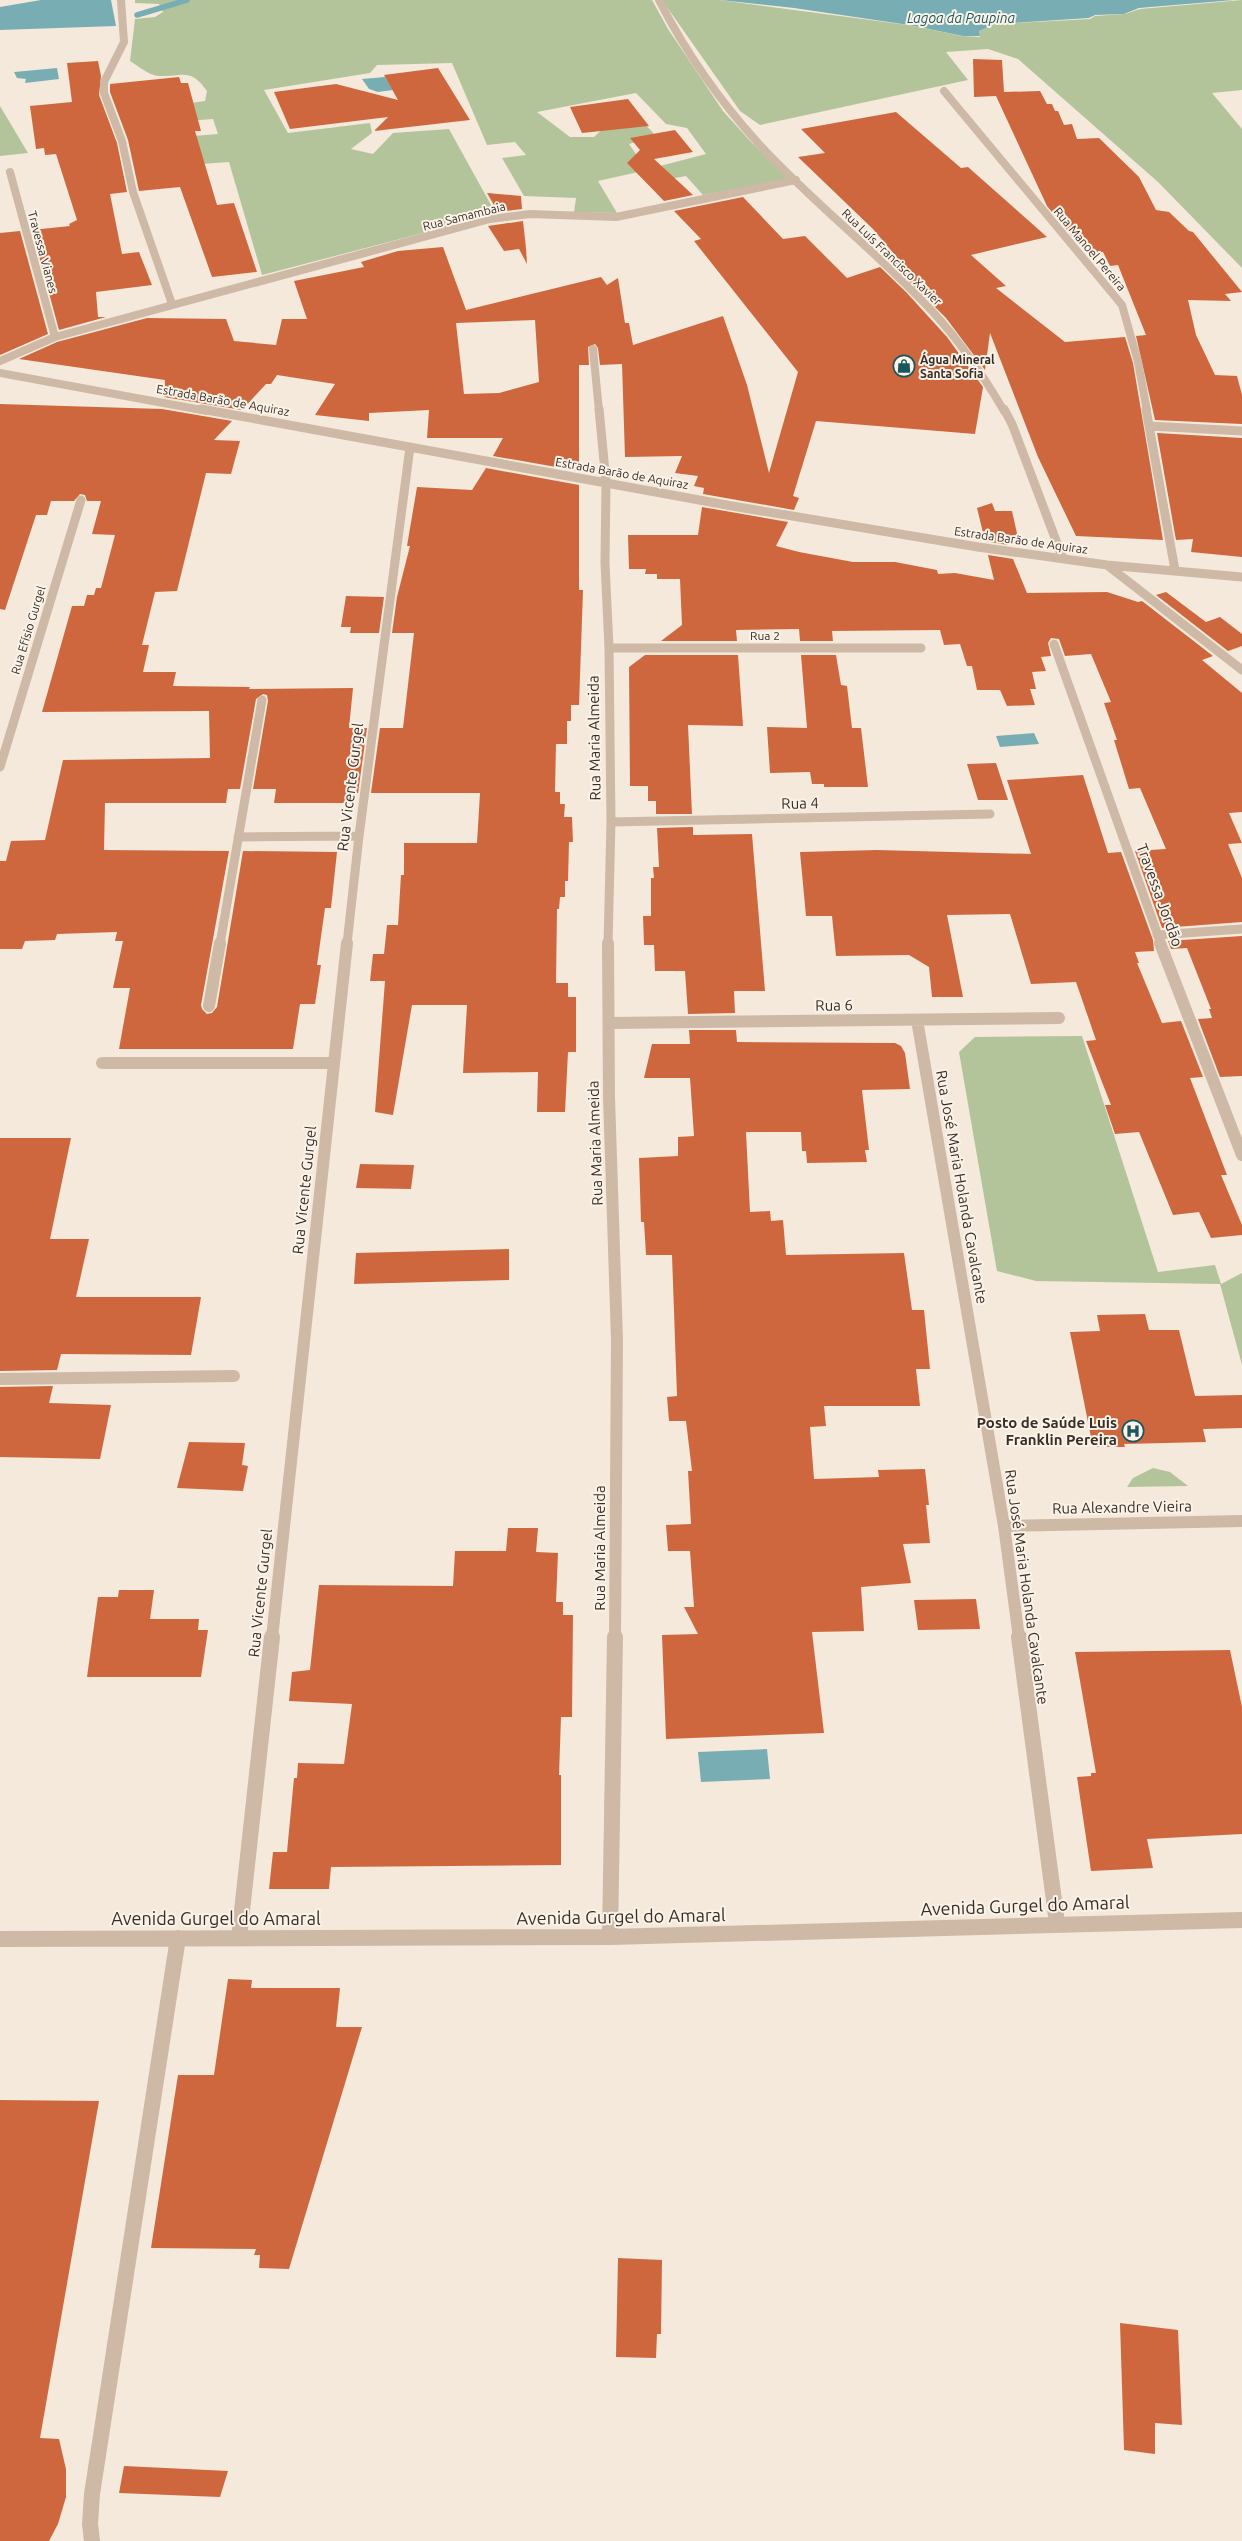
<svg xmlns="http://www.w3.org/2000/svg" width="1242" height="2541" font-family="Ubuntu,sans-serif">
<rect width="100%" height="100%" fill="#f4e9db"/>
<!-- green -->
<path fill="#b4c49a" d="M135,0h517l16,29 55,82 29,32 38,36 -87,16 -17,-19 -16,3 -10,-13 46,-12 -19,-26 -21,-4 -30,-31 -99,19 33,25h24l14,-13 34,-3 14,15 -27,8 18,26 -49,11 19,32 -43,-1 2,-14 -52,-2 -22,-38 24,-3 -11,-13 -28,3 -35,-82 -75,2 -7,8 -106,17 24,43 82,-10 2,10 -21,16 22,5 20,-21 56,-4 47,85 -234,61 -33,-113 -42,3 -7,-28 38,-3 -5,-15 -40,3 -2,-16 34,-5 2,-10c-17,-24 -24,-14 -49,-15 -9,-1 -20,-10 -28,-15l5,-42 20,-2 8,-5 -4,-8 -24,-1z
M662,0h57l189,25 54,11 18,1 -1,-6 19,-7 92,-5 5,-3 30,-2 15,-5 102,-9v90l-30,3 30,36v139l-84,-86 -140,-123 -30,-10 -42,3 22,28 -208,45 -20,-14z
M0,106l28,47 -28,3z
M1082,1036l76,236 57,-7 6,19 21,-11v92l-22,-81 -184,-3 -39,-10 -38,-219 16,-15z
M1153,1468l17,4 18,14 -61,1 6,-9z"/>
<!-- water -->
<path fill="#78aeb3" d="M41,0h70l5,26 -116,4v-23z
M720,0h514l-95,8 -15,6 -29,1 -6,3 -92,6 -18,7 1,5h-17l-54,-11 -115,-17z
M57,68l2,11 -34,4 1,-4 -9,-1 -3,-6z
M385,77l8,13 -15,2 -9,-3 -7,-10z
M1034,733l5,11 -39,3 -4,-11z
M767,1749l3,30 -69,3 -3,-30z"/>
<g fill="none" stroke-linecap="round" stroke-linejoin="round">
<!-- stream -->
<path stroke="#78aeb3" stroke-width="5.5" d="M137,15l50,-15"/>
</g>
<!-- building -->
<path fill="#cf673e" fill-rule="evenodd" d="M973,59l29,1 2,32 36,-1 7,13h5l3,7h3l6,14 8,-1 5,15 22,-1 40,39 17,33 13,2 20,19 4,1 49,60 -17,2 6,7 -43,-1 8,35 19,40 22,1 5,19v29l-87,-4 -19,-84 10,-1 -28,-70 -8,1 -7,-14h-9l-17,-18 -5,2 -25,-30 -51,-110 -22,1z
M98,61l3,15 -2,19 18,48 10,49 -17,2 12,60 17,-2 13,33 -56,7 2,25h8l-47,13 -27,-100 38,-4 -1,-2 8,-4 -21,-66 -11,1 -1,-7 -8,1 -6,-43 42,-4 -5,-39z
M438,68l32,52 -96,11 14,-14 -98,12 -16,-37 62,-8 62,16 -14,-25z
M179,77l2,6h7l13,48h-6l22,74 17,-2 23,69 -45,5 -32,-90 -41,4 -11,-51 -18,-48v-8z
M628,99l21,27 -67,7 -12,-26z
M896,112l65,56 7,-1 79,70 -76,18 35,31 -10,2 69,54 60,-5 8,26 30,177 -87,-4 -38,-79 -48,-124 -5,37 -39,-52 -54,-54 8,-3 -27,-32 -75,-72 27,-4 -24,-24z
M675,130l18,22 -39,7 39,36 -29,6 -37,-38 13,-13 -10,-12z
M487,193l34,3 1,13 -24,3z
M743,197l40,42 22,-3 42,42 33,-11 26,25 41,45 36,50 -8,47 -159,-13 -23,75 6,2 -5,12 -91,-16 1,-6 -10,-2 4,-10 -23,-3 7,-17 -57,1 -3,-93 -22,1 -2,-17 -3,-4 -7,3 1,18h-10v106l-86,-15 10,-18h-76l2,-28 -60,3v8l-54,-6 20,-31 -58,-9 -6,9h-5l-24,26 -78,-13 1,-17 -146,-21 38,-17 90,-24 79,1 8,22 42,4 6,-26h25l-13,-38 70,-14 -3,-5 37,-11 45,-4 23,63 135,-33 6,8 11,-7 7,45h4l4,22 90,-29 24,69 22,88 29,-101 -104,-131 7,-2 -27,-28zM535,320l4,62 -40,11 -35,1 -8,-71z
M523,221l3,27 1,16 -8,-15 -15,2 -16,-25z
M20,231l28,103 -48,21v-122z
M0,404l162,5 70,12 -18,19 26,1 -9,33 -25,-1 -29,118 -22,1 -13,53h7l-6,27h33l-3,14 77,1 -1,2 104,-1 -4,40h18l-9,65h-10l-2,10h-72l2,-14h-23l15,-88 -1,-6 -4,-1 -7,5 -16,90h-12l-2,14h-121l-1,47 125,1 -28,154 1,4 5,5 5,-1 5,-6 26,-156 94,1 -6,56h-6l-8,57h4l-6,39h-15l-7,45h-174l11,-61h-17l10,-47h-8l2,-9 -60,2 -2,6 -30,1 -3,8h-22v-88h6l5,-20 34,-1 18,-80 147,-2 -1,-47 -167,1 30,-106h12l3,-11h7l2,-7h5l14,-53 -23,-1 9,-33h-14l-2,-6 -5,-1 -6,7h-23l-4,14h-11l-31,95 -5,-1z
M1157,433l85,5v119l-51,-5 2,-13 -17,1z
M486,468l93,17v105h4l-4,115h-8v16h-4v23h-11l-1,48h5v12h5l-1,13h8l1,25h-4l-1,39h-3v16h-5l-1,12h-2l-1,74h12v14h8v55h-8l-3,60h-28l1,-40 -75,1 4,-68h-55l-19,110 -18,-3 10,-131h-15l3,-27h11l3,-29h11l3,-50h3v-32h73l3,-50h-109l9,-65h23l11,-95h-22l5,-36 13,-51h-3l10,-59 55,3z
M992,503l3,8h17l6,27h-12l2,7 -23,-4 -8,-33z
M702,507l86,15 -12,24 23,6 54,10h42l42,8 1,4 17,-1 39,7 -6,-25 25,4 14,34 80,-1 31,10 4,-1 71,55 -11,4 40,33v119l-13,1 13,30 -14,1 14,34v44l-80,6 -27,-77 31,-2 -26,-61 -11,1 -15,-49h3l-13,-37 7,-1 -20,-48 -26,2 -6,-17 -8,-1 -3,5 3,13 -10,1 5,14 -14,1 4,17h-6l5,16 -28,1 -7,-16h-23l-5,-24h-5l-7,-22 -16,1 -4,-15 -108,1 1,10h-33l-1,-12 -63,1 1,11h-76l21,-16 -2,-46h-23v-5h-12l1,-5h-17l-1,-34h70z
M1166,592l40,30 14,-5 22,17v12l-14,5 -72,-56z
M346,596l38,1 -5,36h-29l1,-6h-10z
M645,655h93l5,71 -55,-1 4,89h-36v-13h-8v-15h-18l-1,-119z
M801,655h35l5,30 6,1 5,42h9l7,59h-44v-3h-12l-2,-12 -40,1 -3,-46 40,1z
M996,763l12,37h-30l-11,-36z
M1083,775l25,78 13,-1 32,88 1,11 -19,1 4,11h-2l25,60 19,-2 22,56 -13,1 37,97h-6l21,50v10l-31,3 -12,-26 -26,3 -34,-83 -24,2 -10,-29h6l-25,-64 10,-1 -20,-58 -45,2 -21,-70 -63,1 16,82h-31l-3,-30 -20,-12 -73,1 -4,-40h-26l-6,-64 77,-2 154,4 -24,-74z
M693,827v8l59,-1 13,157h-31l1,22 -47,1 -3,-43h-30l-1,-26h-10l-1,-29h8v-38h3l-1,-11h6l-2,-39z
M1242,936v140l-22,1 -22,-58 14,-1 -3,-9h2l-24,-61 -16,1 -3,-8z
M689,1030h47l1,12 158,1 6,3 4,7 5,36 -48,1 7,60h-4l2,12 -60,1 -1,-12h-4l-1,-19h-55l4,80 20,-1 1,10 12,-1 3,35 118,-2 8,57h12l6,59h-14l4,37h-96l2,20 -16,1 4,52 65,-2 -1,-7 47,-1 4,36h-3l4,38 -27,1 8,39 -50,4 3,44 -52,1 12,101 -158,6 -4,-104 36,-1 -14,-27h10l-4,-56h-22l-2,-26 25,-1 -3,-53h4l-6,-50h-17l-2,-24 10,-1 -5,-141h-26l-2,-33h-3l-2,-64 39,-2v-19l16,-1 -4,-58h-46l8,-34h38z
M0,1138h71l-21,101h39l-13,58h125l-10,58 -130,-1 -4,16 -57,1z
M360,1164l54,1 -3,24 -55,-1z
M509,1249v31l-155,4 2,-31z
M1145,1314l4,16h30l16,66 47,-1v33l-39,1 3,13 -82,2 1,3h-32l-23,-115 30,-1 -3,-16z
M53,1386l-4,17 62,2 -11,54 -100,-2v-70z
M189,1442l56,1 -3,22 6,1 -5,25 -66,-3z
M508,1528h30l-2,24 22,1 -2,49h7v13h10l-1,102h-11l-2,58h2v90l-230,2 -2,22h-60l4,-37h14l7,-74h3l1,-15 46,1 8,-60 -63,-3 3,-29 18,-2 9,-85 134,1 2,-35h51z
M119,1590h35l-4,29h49l-1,11h10l-7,47h-114l11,-80h20z
M976,1599l4,30 -62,1 -4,-30z
M1230,1650l12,57v127l-95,5 6,29 -62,3 -14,-94 14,-1v-3h5l-21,-121z
M228,1979l24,1 -1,8h89l-4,39h26l-73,242 -30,-1 1,-13h-6l2,-6 -105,-1 27,-173h36z
M0,2100l99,1 -59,337 19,1 7,30v28l-8,27 -9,17h-49z
M618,2258l44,2 -1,74h-4l-1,24 -40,-1z
M1120,2323l58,7 4,95 -27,-2v31l-31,-4z
M124,2466l104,5 -8,26 -101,-4z"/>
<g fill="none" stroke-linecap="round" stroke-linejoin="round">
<!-- minor-far3 -->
<path stroke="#cdb9a6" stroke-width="8" d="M121,0l3,42 -20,40v11l18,48 11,51 39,112
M659,0c26,51 61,101 99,143 54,59 118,108 173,167 28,30 52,65 73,101
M944,91l178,214 16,57 9,49
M10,172l45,165
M593,349l6,62
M0,361l55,-24 435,-118 40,-5 86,3 180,-37
M0,373l207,38"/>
<!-- minor-far2 -->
<path stroke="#cdb9a6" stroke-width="9" d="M201,409l531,97 246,41 129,18 135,12
M599,409l7,73 -1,81 4,85 2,174 -3,122
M1004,409l8,15 51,135
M1146,409l29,161
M1149,426l93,5
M1107,565l135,105
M1054,644l107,300
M609,648h312
M0,767l81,-267
M611,822l379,-8
M238,837l121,-1
M1157,935l85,-6
M220,944l42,-244
M347,944l12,-108 51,-389"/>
<!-- minor-far1 -->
<path stroke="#cdb9a6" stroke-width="12" d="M608,943l1,154 8,243 -2,298
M1160,943l82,212
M209,1006l11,-63
M917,1020l87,506 15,112
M609,1023l450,-5
M102,1063h232
M0,1379l234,-3
M1004,1526l238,-5
M272,1638l75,-695"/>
<!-- minor -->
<path stroke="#cdb9a6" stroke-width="16" d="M1019,1637l38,286
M610,1937l5,-300
M239,1938l33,-301
M0,1939l610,-2 632,-17
M92,2541l-2,-17 2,-30 86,-556"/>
</g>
<!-- icons -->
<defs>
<g id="shop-ring" transform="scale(1.125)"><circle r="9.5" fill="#fbf3e8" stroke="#1a565d" stroke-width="1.5"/><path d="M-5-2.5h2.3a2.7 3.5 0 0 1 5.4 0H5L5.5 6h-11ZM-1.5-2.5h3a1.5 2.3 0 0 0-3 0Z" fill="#1a565d"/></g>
<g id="hospital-ring" transform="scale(1.125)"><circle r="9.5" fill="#fbf3e8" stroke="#1a565d" stroke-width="1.5"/><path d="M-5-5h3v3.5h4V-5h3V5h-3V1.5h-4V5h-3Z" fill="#1a565d"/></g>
</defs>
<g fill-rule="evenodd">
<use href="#shop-ring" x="904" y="366"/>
<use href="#hospital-ring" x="1133" y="1431"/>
</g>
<g text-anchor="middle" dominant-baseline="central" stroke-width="4" stroke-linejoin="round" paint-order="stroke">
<!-- far-street labels -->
<g font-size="12" fill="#392e27" stroke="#fbf3e8">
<text transform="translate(464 216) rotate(-14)">Rua Samambaia</text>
<text transform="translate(1090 249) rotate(50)">Rua Manoel Pereira</text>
<text transform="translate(43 252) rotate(75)">Travessa Vianes</text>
<text transform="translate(892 257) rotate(44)">Rua Luís Francisco Xavier</text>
<text transform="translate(223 400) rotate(10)">Estrada Barão de Aquiraz</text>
<text transform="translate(622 473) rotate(10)">Estrada Barão de Aquiraz</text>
<text transform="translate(1021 540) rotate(8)">Estrada Barão de Aquiraz</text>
<text transform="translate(28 630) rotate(-73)">Rua Efísio Gurgel</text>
<text x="765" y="635">Rua 2</text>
</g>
<!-- far-poi labels -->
<g font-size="12" font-weight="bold" fill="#392e27" stroke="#fbf3e8" text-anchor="start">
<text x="920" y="359">Água Mineral<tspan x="920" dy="14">Santa Sofia</tspan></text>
</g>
<!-- far-water labels -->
<g font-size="14" font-style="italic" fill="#1a565d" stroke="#fbf3e8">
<text x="961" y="18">Lagoa da Paupina</text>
</g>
<!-- street labels -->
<g font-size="15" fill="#392e27" stroke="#fbf3e8">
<text transform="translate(594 738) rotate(-91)">Rua Maria Almeida</text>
<text transform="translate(350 787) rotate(-83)">Rua Vicente Gurgel</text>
<text transform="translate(800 803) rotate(-1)">Rua 4</text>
<text transform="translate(1160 895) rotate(70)">Travessa Jordão</text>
<text transform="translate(834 1005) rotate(-1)">Rua 6</text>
<text transform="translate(595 1143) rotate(-92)">Rua Maria Almeida</text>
<text transform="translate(962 1187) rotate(80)">Rua José Maria Holanda Cavalcante</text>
<text transform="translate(304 1190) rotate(-84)">Rua Vicente Gurgel</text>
<text transform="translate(1122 1507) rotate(-1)">Rua Alexandre Vieira</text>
<text transform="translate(599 1548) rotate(-90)">Rua Maria Almeida</text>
<text transform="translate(1027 1587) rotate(82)">Rua José Maria Holanda Cavalcante</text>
<text transform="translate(260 1593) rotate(-84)">Rua Vicente Gurgel</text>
</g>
<!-- poi labels -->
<g font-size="15" font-weight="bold" fill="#392e27" stroke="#fbf3e8" text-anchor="end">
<text x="1117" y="1422">Posto de Saúde Luis<tspan x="1117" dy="17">Franklin Pereira</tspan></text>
</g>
<!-- near-street labels -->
<g font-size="18" fill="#392e27" stroke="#fbf3e8">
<text transform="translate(1025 1905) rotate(-2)">Avenida Gurgel do Amaral</text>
<text transform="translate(621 1916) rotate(-1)">Avenida Gurgel do Amaral</text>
<text x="216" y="1918">Avenida Gurgel do Amaral</text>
</g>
</g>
</svg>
